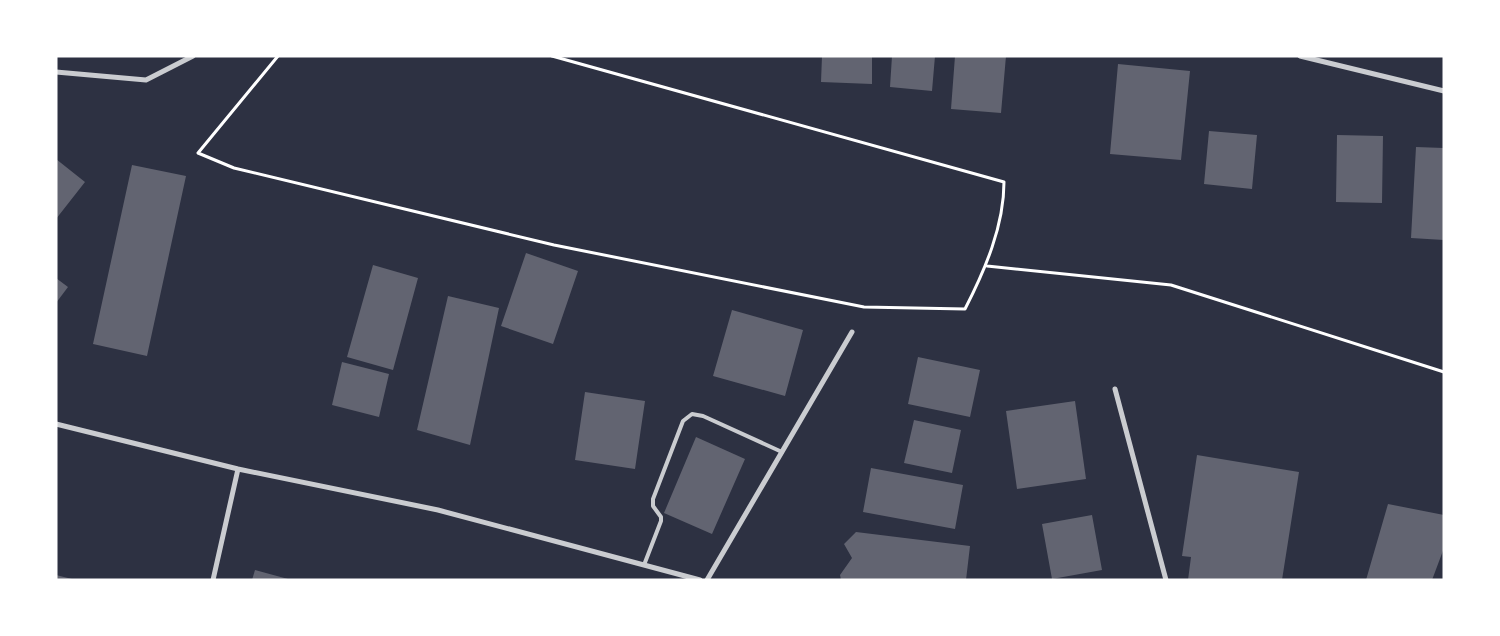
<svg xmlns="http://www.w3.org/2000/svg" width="1500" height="636" font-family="Quicksand,sans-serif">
<rect width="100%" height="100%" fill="#2d3142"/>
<!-- building -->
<path fill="#626471" d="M822,56h50v28l-51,-2z
M892,56h43l-3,35 -42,-4z
M955,56h51l-5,57 -50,-4z
M1118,64l72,7 -9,89 -71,-6z
M1209,131l48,4 -5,54 -48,-5z
M1337,135l46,1 -1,67 -46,-1z
M1416,147l28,1v92l-33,-2z
M56,159l29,23 -29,37z
M132,165l54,11 -39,180 -54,-12z
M526,253l52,18 -25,73 -52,-18z
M373,265l45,13 -25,92 -46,-13z
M56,278l12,9 -12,16z
M448,296l51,12 -29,137 -53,-15z
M732,310l71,20 -18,66 -72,-20z
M918,357l62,13 -10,47 -62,-13z
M342,362l47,12 -10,43 -47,-12z
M585,392l60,9 -10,68 -60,-9z
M1075,401l11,78 -69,10 -11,-78z
M914,420l47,10 -9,43 -48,-10z
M696,437l49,22 -33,75 -48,-21z
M1197,455l102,17 -17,108h-94l3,-23 -9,-1z
M871,468l92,17 -8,44 -92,-17z
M1388,504l56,11v33l-12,32h-66z
M1092,515l10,55 -50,9 -10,-55z
M856,532l114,14 -4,34h-125l-1,-5 12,-17 -8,-14z
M255,570l33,9v1h-36z
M56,575l16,4v1h-16z"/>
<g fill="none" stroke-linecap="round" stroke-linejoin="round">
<!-- path -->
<path stroke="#fff" stroke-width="3" d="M278,56l-80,97 36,15 320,77 310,62 101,2c20,-39 39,-83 39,-127l-452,-126
M987,266l184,19 273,87"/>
<!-- service -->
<path stroke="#caccd0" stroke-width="4" d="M644,565l17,-44v-4l-8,-11v-7l30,-78 9,-7 11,2 79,36"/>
<!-- minor -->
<path stroke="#caccd0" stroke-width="5" d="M1300,56l144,35
M56,72l90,8 47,-24
M1115,389l51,191
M56,424l182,45 200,41 262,70
M213,580l25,-111
M707,580l145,-248"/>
</g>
<!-- border -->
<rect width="1500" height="636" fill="none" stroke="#ffffff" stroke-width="115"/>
</svg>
